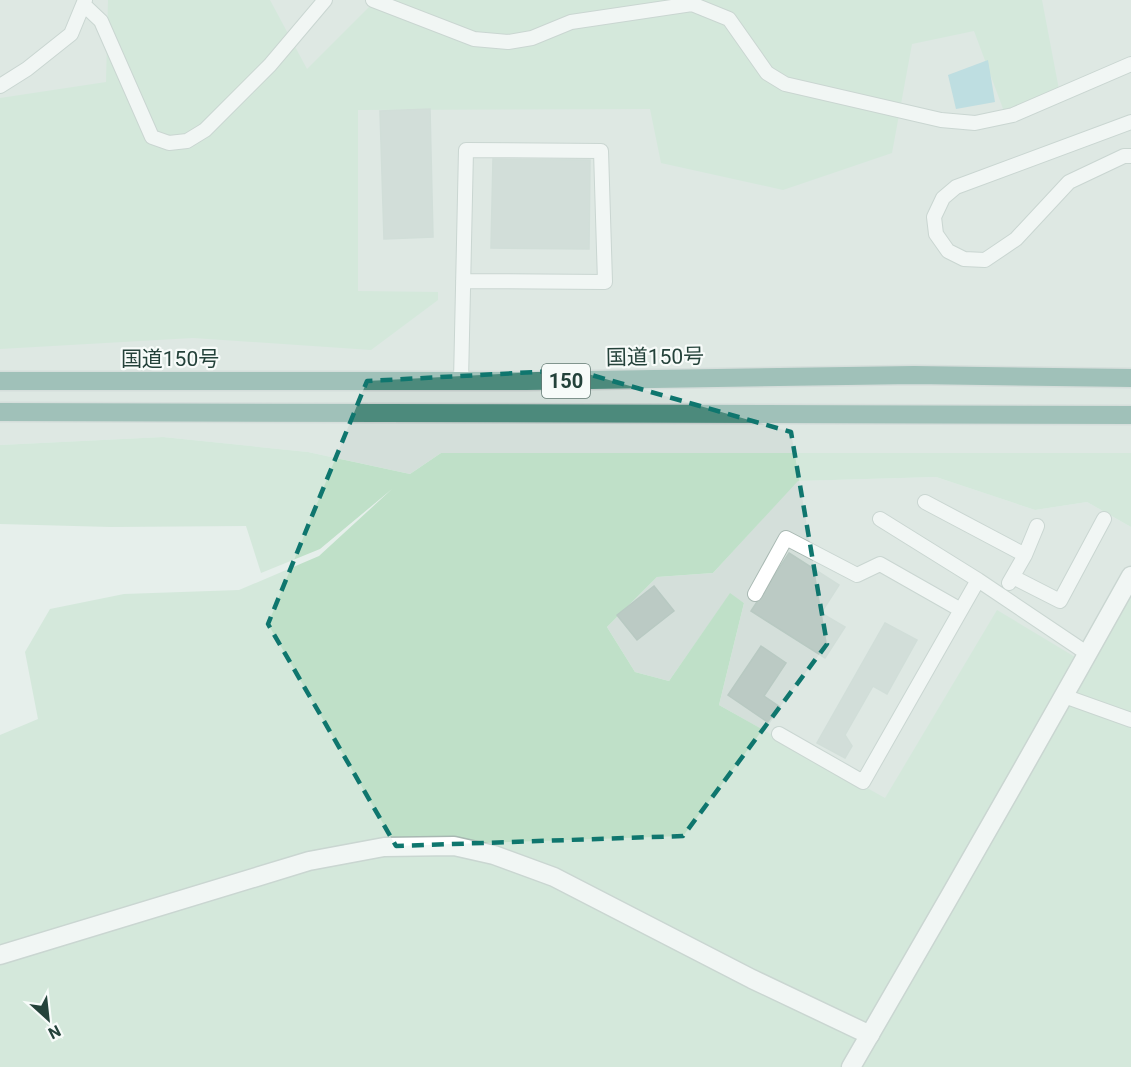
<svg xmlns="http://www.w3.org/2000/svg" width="1131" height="1067" font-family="Roboto,'Noto Sans JP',sans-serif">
<rect width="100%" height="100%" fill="#e6efeb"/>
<!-- built -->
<path fill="#d4dfda" d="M0,0h1131v453h-690l-31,21 -102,-22 -145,-15 -163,8z
M936,477l99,33 52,-8 44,25v55l-39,85 -95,-56 -112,188 -166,-94 25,-102 -14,-9 -61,87 -34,-9 -28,-45 50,-50 56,-4 84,-92z"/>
<!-- green -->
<path fill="#bfe0c8" d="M108,0h162l37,69 69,-69h666l18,95 -55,19 -31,-83 -62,13 -20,109 -109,37 -122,-27 -11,-54 -292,1v181l80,1v8l-67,50 -178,-12 -193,11v-251l106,-16z
M163,437l145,15 102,22 31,-21h690v74l-44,-25 -52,8 -99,-33 -138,4 -85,92 -56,4 -50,50 28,45 34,9 61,-88 14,10 -25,102 166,93 112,-188 95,57 39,-85v485h-1131v-332l38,-16 -13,-67 25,-43 74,-15 115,-4 80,-34 73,-67 -72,60 -59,24 -15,-47 -135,1 -111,-3v-79z"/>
<!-- water -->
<path fill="#8ec9d4" d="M988,60l7,42 -39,7 -8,-34z"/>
<!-- building -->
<path fill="#bbcac4" stroke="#b8c9c2" stroke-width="1.5" d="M430,109l3,128 -49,2 -4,-128z
M493,159l97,1 -1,89 -98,-1z
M789,553l50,32 -18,28 24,14 -20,31 -74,-47z
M654,586l20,25 -37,29 -20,-25z
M885,623l32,17 -30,54 -14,-8 -28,49 7,11 -7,12 -28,-15z
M761,646l25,17 -22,33 16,11 -11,16 -41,-28z"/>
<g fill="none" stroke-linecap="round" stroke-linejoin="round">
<!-- service casing -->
<g stroke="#a8b8b2" stroke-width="16">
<path id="service" d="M373,0l101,39 34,3 24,-4 39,-16 121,-18 37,15 38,54 18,11 156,36 34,3 38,-8 118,-51
M84,5l17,16 51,116 17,6 18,-2 18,-11 65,-65 55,-65
M0,86l27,-17 44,-35 14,-34
M1131,122l-175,65 -13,11 -9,19 2,17 12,17 16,8 21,1 31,-21 53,-57 55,-26h7
M461,381l5,-231 135,1 4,131 -142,-1
M925,502l100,53
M880,519l98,61
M1013,577l47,24 44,-82
M1009,583l16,-28 12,-29
M755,594l31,-56 71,37 23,-11 81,46
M1064,696l67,24
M779,734l84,48 115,-202 110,74"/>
</g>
<!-- minor casing -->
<g stroke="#a8b8b2" stroke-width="21">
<path id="minor" d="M0,955l309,-94 75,-14 70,-1 40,9 60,22 198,102 118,56"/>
</g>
<!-- tertiary casing -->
<g stroke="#a8b8b2" stroke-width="21">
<path id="tertiary" d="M851,1067c95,-163 188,-326 280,-491"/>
</g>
<!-- trunk casing -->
<g stroke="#c2cac8" stroke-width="21">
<path id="trunk" d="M0,381h527l387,-6 217,3
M0,412l1131,3"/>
</g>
<!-- service -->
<use href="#service" stroke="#fff" stroke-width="14"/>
<!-- minor -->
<use href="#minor" stroke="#fff" stroke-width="18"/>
<!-- tertiary -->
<use href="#tertiary" stroke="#fff" stroke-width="18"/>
<!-- trunk -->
<use href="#trunk" stroke="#4c8a7c" stroke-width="18"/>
</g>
<!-- marked area -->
<path d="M0 0H1131V1067H0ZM574,370l217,62 36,212 -144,192 -287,10 -128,-222 99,-243z" fill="#e6efeb" fill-opacity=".55" fill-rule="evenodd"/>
<path fill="none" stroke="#0f766e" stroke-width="4.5" stroke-dasharray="12 8" stroke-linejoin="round" d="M574,370l217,62 36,212 -144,192 -287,10 -128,-222 99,-243z"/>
<g text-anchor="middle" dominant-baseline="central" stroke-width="4.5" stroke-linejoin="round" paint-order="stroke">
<!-- shield labels -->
<rect fill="#f7fbf9" stroke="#637a73" stroke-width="1.5" x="542" y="364" width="48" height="34" rx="4.5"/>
<g font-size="20" font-weight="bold" fill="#24423a">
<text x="566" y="381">150</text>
</g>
<!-- street labels -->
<g font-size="21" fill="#24423a" stroke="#f7fbf9">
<text transform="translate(655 357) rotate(-1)">国道150号</text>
<text x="170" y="359">国道150号</text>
</g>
</g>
<!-- north arrow -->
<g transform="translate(48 1019) rotate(153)" stroke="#f7fbf9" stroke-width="4.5" paint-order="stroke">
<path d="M0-4.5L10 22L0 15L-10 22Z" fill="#24423a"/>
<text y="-9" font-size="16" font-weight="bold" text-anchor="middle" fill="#24423a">N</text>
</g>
</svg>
